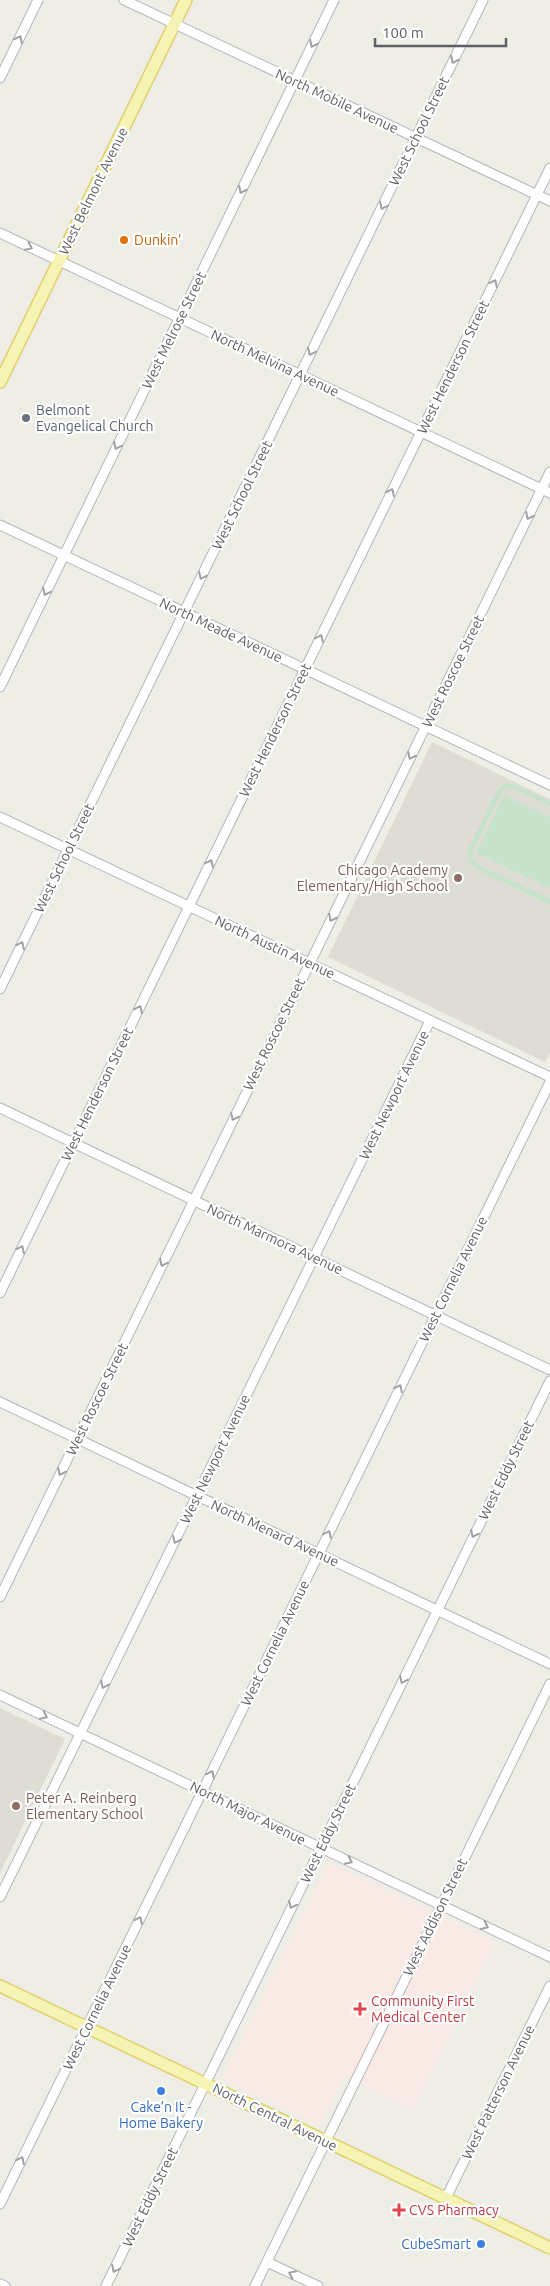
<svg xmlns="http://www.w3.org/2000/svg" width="550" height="2286" font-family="Ubuntu,sans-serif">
<rect width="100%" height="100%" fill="#eeeee7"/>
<!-- education -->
<path fill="#deddd5" d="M432,742l118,57v253l-5,10 -217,-105z
M0,1708l65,31 -65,134z"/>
<!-- medical -->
<path fill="#f9eae6" d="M328,1863l167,79 -82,167 -69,-34 -24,50 -97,-46z"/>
<!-- green -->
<path fill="#c7e2cb" d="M508,783l8,2 34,16v5l-38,-18 -9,2 -30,61 -1,7 5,6 73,35v6l-75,-36 -7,-10 1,-11 28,-57 4,-5z
M504,795l46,22v71l-74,-35z"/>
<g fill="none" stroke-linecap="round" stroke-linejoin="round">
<!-- minor casing -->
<g stroke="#b4b5b9" stroke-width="11">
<path id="minor" d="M124,0l426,201
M0,78l38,-78
M0,233l550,260
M0,525l550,260
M0,687l334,-687
M0,817l550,260
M0,989l483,-989
M0,1108l550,262
M0,1293l550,-1125
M0,1402l550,262
M0,1597l550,-1125
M0,1695l550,262
M0,1897l430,-876
M446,2198l104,-212
M0,2204l550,-1122
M267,2262l51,24
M0,2284l5,2
M106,2286l444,-905
M255,2286l295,-602"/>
</g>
<!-- major casing -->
<g stroke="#e0d06e" stroke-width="14">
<path id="major" d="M0,382l186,-382
M0,1986l550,262"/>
</g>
<!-- minor -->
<use href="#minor" stroke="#fff" stroke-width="9"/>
<!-- major -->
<use href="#major" stroke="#f5f4b5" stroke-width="11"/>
</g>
<!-- one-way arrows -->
<defs><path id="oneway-chevron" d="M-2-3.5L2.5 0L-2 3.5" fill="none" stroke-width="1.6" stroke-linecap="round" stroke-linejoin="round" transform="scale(1.25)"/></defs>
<g stroke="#9ea0a3">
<use href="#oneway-chevron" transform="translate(19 39) rotate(-64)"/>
<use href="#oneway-chevron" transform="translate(313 44) rotate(116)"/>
<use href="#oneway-chevron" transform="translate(454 60) rotate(116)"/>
<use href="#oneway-chevron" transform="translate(242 190) rotate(116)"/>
<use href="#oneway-chevron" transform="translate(383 206) rotate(116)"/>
<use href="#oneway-chevron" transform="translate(29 247) rotate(26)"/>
<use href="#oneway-chevron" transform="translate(494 283) rotate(-64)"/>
<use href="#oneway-chevron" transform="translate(311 352) rotate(116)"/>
<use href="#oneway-chevron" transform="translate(117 446) rotate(116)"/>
<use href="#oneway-chevron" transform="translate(391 492) rotate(-64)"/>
<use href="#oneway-chevron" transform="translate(529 516) rotate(116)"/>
<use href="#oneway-chevron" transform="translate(202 576) rotate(116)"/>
<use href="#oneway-chevron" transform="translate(46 592) rotate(116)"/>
<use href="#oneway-chevron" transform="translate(320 638) rotate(-64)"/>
<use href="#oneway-chevron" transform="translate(411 756) rotate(116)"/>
<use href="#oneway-chevron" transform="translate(210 863) rotate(-64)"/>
<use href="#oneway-chevron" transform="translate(332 918) rotate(116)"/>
<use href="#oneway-chevron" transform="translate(21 945) rotate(-64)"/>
<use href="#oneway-chevron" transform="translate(139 1009) rotate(-64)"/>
<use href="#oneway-chevron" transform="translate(234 1117) rotate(116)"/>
<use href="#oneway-chevron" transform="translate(21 1249) rotate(-64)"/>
<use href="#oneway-chevron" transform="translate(163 1263) rotate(116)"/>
<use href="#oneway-chevron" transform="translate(399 1388) rotate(-64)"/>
<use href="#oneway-chevron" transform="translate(61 1472) rotate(116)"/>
<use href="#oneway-chevron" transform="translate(328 1534) rotate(-64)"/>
<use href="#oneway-chevron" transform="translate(474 1534) rotate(116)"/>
<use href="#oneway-chevron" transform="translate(176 1540) rotate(116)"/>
<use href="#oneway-chevron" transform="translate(403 1680) rotate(116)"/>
<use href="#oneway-chevron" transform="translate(104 1685) rotate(116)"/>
<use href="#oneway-chevron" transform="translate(44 1716) rotate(26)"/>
<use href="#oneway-chevron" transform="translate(211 1774) rotate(-64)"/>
<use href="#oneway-chevron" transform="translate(349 1861) rotate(26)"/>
<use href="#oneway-chevron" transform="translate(292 1905) rotate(116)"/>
<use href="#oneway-chevron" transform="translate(139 1920) rotate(-64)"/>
<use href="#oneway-chevron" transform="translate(485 1926) rotate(25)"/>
<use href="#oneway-chevron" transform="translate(21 2160) rotate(-64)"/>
<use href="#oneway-chevron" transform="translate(115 2269) rotate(116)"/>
<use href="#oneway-chevron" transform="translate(292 2274) rotate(-154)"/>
</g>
<!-- markers -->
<circle fill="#e8710a" stroke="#fff" stroke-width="2" cx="124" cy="240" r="5"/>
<circle fill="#6b7280" stroke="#fff" stroke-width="2" cx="26" cy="418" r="5"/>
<g fill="#8d6e63" stroke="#fff" stroke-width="2">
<circle cx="458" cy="878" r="5"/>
<circle cx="16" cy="1806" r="5"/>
</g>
<g fill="#e0444e" stroke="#fff" stroke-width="2">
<path d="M357.5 2001.5h5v5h5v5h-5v5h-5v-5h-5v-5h5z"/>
<path d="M396.5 2202.5h5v5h5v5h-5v5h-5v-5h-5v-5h5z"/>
</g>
<g fill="#3f7fe0" stroke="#fff" stroke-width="2">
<circle cx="161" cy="2091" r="5"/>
<circle cx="481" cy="2244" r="5"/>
</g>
<g text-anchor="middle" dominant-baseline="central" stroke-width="4.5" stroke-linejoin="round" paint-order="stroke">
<!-- street labels -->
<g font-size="14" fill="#5e6065" stroke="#fff">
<text transform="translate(337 101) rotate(25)">North Mobile Avenue</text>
<text transform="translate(419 131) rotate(-64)">West School Street</text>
<text transform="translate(93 191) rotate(-64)">West Belmont Avenue</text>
<text transform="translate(174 330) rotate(-64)">West Melrose Street</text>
<text transform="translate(275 363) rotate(25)">North Melvina Avenue</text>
<text transform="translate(453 367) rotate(-64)">West Henderson Street</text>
<text transform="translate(242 495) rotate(-64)">West School Street</text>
<text transform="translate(221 630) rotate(25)">North Meade Avenue</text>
<text transform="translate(453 671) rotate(-64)">West Roscoe Street</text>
<text transform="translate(275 730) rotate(-64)">West Henderson Street</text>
<text transform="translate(64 858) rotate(-64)">West School Street</text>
<text transform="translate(275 947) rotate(25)">North Austin Avenue</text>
<text transform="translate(274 1034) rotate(-64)">West Roscoe Street</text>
<text transform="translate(97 1094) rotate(-64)">West Henderson Street</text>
<text transform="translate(394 1095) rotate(-64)">West Newport Avenue</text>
<text transform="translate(275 1239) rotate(25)">North Marmora Avenue</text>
<text transform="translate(453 1279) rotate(-64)">West Cornelia Avenue</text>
<text transform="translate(97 1399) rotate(-64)">West Roscoe Street</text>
<text transform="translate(215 1459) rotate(-64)">West Newport Avenue</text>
<text transform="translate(506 1470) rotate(-64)">West Eddy Street</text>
<text transform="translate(275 1533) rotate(25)">North Menard Avenue</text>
<text transform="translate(275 1643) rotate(-64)">West Cornelia Avenue</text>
<text transform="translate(248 1813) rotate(26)">North Major Avenue</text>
<text transform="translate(328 1833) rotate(-64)">West Eddy Street</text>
<text transform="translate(435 1917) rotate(-64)">West Addison Street</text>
<text transform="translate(97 2007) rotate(-64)">West Cornelia Avenue</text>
<text transform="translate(498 2092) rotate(-64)">West Patterson Avenue</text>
<text transform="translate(275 2117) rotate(26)">North Central Avenue</text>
<text transform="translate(150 2197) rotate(-64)">West Eddy Street</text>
</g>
<!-- food labels -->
<g font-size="14" fill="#c56008" stroke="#fff" text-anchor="start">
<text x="134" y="240">Dunkin'</text>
</g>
<!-- worship labels -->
<g font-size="14" fill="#5b616d" stroke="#fff" text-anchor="start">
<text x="36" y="410">Belmont<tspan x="36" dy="16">Evangelical Church</tspan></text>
</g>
<!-- education labels -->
<g font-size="14" fill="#785e54" stroke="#fff" text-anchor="end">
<text x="448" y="870">Chicago Academy<tspan x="448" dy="16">Elementary/High School</tspan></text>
<text x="26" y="1798" text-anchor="start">Peter A. Reinberg<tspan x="26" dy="16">Elementary School</tspan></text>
</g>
<!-- health labels -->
<g font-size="14" fill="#be3a42" stroke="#fff" text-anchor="start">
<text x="371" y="2001">Community First<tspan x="371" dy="16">Medical Center</tspan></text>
<text x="409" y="2210">CVS Pharmacy</text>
</g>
<!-- shop labels -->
<g font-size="14" fill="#366cbe" stroke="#fff">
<text x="161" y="2107">Cake’n It -<tspan x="161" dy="16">Home Bakery</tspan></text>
<text x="471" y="2244" text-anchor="end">CubeSmart</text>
</g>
</g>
<!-- scale -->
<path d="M375 38v8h131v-8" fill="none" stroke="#5e6065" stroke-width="2.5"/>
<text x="382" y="38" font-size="15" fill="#5e6065" stroke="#ffffff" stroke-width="4" paint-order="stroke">100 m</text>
</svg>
